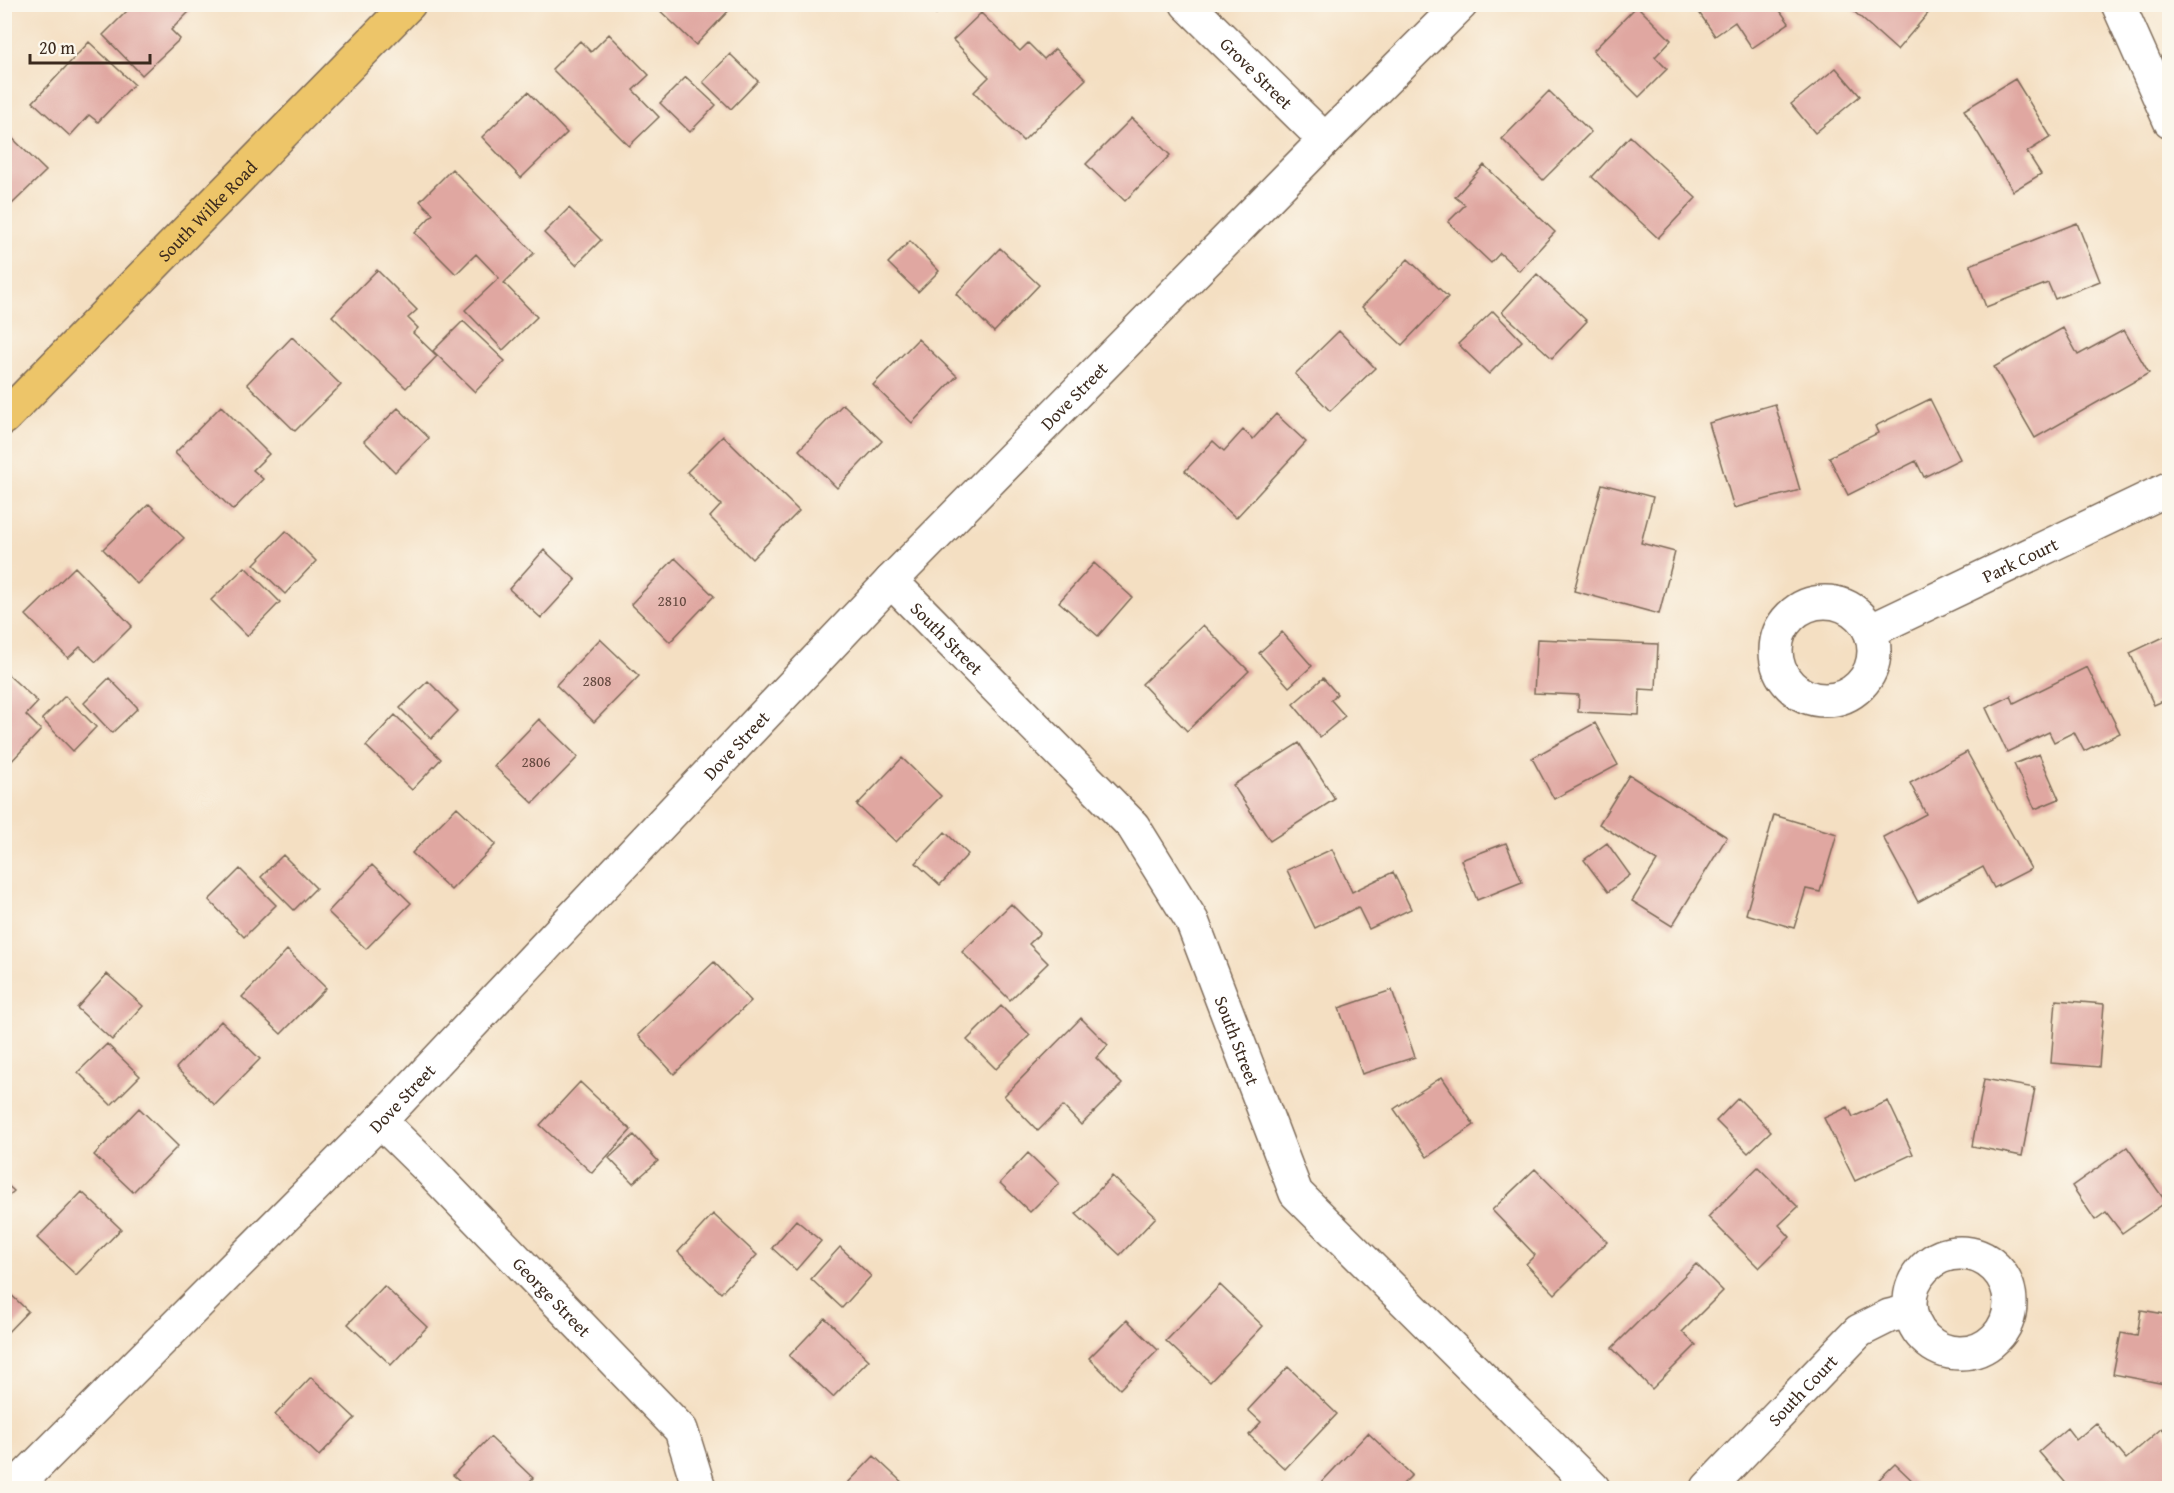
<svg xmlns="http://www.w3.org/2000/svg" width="2174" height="1493" font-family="'Gentium Book Plus',serif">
<rect width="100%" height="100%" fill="#fbf7ec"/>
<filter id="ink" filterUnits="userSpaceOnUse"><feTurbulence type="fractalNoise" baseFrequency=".0167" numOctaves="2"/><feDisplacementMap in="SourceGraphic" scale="12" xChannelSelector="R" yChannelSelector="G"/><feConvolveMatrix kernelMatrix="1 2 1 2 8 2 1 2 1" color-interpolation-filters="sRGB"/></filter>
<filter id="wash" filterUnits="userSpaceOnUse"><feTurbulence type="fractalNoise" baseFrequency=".008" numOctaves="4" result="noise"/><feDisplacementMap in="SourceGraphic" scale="24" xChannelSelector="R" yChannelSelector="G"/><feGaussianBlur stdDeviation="1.35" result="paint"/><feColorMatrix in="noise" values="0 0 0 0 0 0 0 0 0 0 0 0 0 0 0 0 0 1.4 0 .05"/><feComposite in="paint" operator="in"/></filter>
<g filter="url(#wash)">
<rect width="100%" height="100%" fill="#f4dfc2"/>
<g id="blocks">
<!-- building -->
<path fill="#e0a7a1" d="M134,4h53l4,6 -20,20 9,9 -38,36 -39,-40z
M653,4h82l-39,41z
M926,4h19l-9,10z
M1853,4h83l-39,46 -47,-42z
M1694,5h82l13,18 -37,25 -17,-26 -20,14z
M1637,6l34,34 -16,17 12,12 -28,28 -46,-46z
M981,13l39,38 8,-8 16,16 11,-10 31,30 -63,62 -49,-49 15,-15 -36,-37z
M609,34l40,41 -16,15 26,27 -30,29 -77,-77 28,-28 11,11z
M89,42l45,42 -36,38 -9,-7 -19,21 -37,-34z
M730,54l28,27 -27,28 -28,-27z
M1836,68l24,28 -45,37 -24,-29z
M686,77l30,28 -26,27 -30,-29z
M2015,79l36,58 -24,15 14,22 -28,17 -49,-81z
M1549,91l42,41 -48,48 -41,-41z
M528,92l39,41 -46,45 -39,-41z
M1132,118l38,37 -45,46 -39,-37z
M4,130l42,41 -34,33 -6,-5 -2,1z
M1630,136l66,62 -38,40 -66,-61z
M1484,165l71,67 -36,39 -19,-18 -9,10 -43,-41 17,-17 -10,-8z
M452,169l82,84 -30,30 33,34 -34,33 -38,-40 34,-32 -23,-24 -20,20 -41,-41 18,-19 -13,-13z
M569,208l32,32 -25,25 -32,-32z
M2077,223l23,58 -45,18 -7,-16 -62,24 -16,-42z
M910,241l29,30 -21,21 -30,-29z
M1000,248l39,37 -45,47 -38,-38z
M1408,259l40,38 -46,48 -40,-38z
M377,270l40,40 -9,8 10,10 -5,5 24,23 -31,32 -74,-72z
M1537,274l50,47 -35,37 -50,-46z
M1493,311l29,30 -33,33 -31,-30z
M463,321l42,40 -30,31 -42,-41z
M2063,328l15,27 46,-25 25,43 -114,65 -41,-71z
M1339,331l36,37 -45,43 -35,-37z
M292,337l49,48 -46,46 -48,-47z
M918,339l39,37 -45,47 -39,-38z
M1930,399l30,60 -36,18 -8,-16 -68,34 -19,-38 49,-24 -3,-7z
M843,404l39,37 -45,47 -38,-38z
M1775,404l25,86 -66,18 -25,-85z
M221,406l48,48 -16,16 10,9 -30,31 -58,-57z
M398,408l31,30 -34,34 -31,-31z
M1276,414l30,28 -70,76 -51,-47 28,-30 11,10 19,-21 10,9z
M723,436l76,75 -47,48 -42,-42 11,-12 -34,-33z
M1602,484l51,13 -12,46 34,9 -16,62 -85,-23z
M149,504l35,34 -47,46 -34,-35z
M286,531l30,30 -31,33 -31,-30z
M544,550l32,30 -35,38 -32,-29z
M675,558l39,38 -44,46 -39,-38z
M1094,563l38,34 -34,39 -39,-34z
M75,567l57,59 -36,36 -16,-15 -12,11 -42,-43z
M245,567l35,35 -33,34 -36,-36z
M1203,625l46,46 -62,60 -45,-47z
M1282,632l30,34 -23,21 -30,-34z
M2170,634v64l-16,7 -24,-52z
M600,639l39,37 -45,46 -38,-37z
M1537,639l121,5 -2,46 -16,-1 -1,26 -61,-3 1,-17 -45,-2z
M2087,667l33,66 -36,18 -10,-19 -20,10 -5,-10 -42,20 -21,-44 25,-12 3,7z
M4,671l34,31 -12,13 15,15 -34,36 -3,-3z
M109,678l29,30 -26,25 -28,-30z
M1323,678l14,16 -6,6 14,16 -25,21 -27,-33z
M428,681l30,30 -27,28 -31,-31z
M65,696l31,31 -23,24 -31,-32z
M395,715l46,44 -29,31 -46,-44z
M539,719l39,38 -45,46 -39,-37z
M1595,723l23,42 -64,34 -22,-41z
M1299,743l36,56 -65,42 -37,-56z
M1967,752l64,117 -37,19 -11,-21 -65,35 -35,-65 43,-23 -16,-31z
M2039,754l20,45 -24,10 -21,-45z
M902,758l39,38 -45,46 -39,-37z
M1629,775l98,62 -55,89 -40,-25 25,-40 -58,-37z
M457,807l39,37 -45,46 -39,-37z
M1774,815l63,19 -17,58 -14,-3 -12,39 -48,-14z
M945,832l23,22 -28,31 -24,-22z
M1506,843l16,39 -45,18 -16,-40z
M1607,843l23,32 -22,17 -24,-32z
M1332,849l20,43 41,-20 18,37 -42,20 -11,-22 -43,21 -28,-58z
M283,855l33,33 -22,22 -33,-33z
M372,865l39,38 -45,46 -38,-37z
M240,869l36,36 -32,32 -35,-37z
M1011,904l29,29 -11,11 19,19 -38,37 -48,-48z
M287,950l39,38 -45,46 -39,-37z
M714,962l37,39 -77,73 -36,-39z
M107,974l36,32 -31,34 -35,-32z
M1392,990l23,67 -53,17 -23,-66z
M2056,1000l48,4 -5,63 -48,-4z
M1001,1006l29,29 -34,34 -29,-29z
M1081,1018l27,27 -12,13 26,26 -41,41 -18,-19 -25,25 -34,-35z
M221,1021l39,38 -45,46 -39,-37z
M107,1044l33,32 -29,29 -33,-33z
M1442,1077l32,48 -47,32 -33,-48z
M1984,1079l51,9 -13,68 -50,-10z
M580,1082l51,48 -39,43 -52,-48z
M1738,1098l33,33 -23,22 -32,-32z
M1888,1101l25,53 -58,27 -31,-63 24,-11 5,10z
M139,1108l39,38 -45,46 -39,-37z
M634,1135l24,26 -25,22 -24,-25z
M2127,1147l39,55 -44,31 -16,-21 -11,8 -23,-34z
M1028,1153l31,30 -29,29 -30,-29z
M1758,1167l40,40 -19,18 11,12 -31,31 -51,-51z
M1535,1169l72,73 -52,52 -29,-30 9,-9 -43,-45z
M1112,1176l44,41 -36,38 -44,-41z
M4,1182l10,9 -10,9z
M82,1192l39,37 -45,46 -39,-37z
M713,1214l44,41 -36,38 -43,-41z
M796,1220l25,21 -25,29 -24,-22z
M840,1247l31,29 -29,32 -31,-29z
M1696,1264l27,27 -41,41 14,13 -44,44 -40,-41z
M1220,1285l43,41 -53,56 -44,-41z
M384,1286l43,41 -36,38 -43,-41z
M4,1288l24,23 -24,25z
M2141,1310l29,5v70l-57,-11 8,-41 16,3z
M825,1318l44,42 -36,37 -44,-41z
M1127,1320l31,30 -38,39 -31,-31z
M1288,1367l49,47 -52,55 -36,-34 12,-13 -13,-12z
M311,1377l44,41 -36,38 -44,-41z
M2096,1423l30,36 36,-31 8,10v50h-100l-31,-36 28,-24 9,12z
M1368,1433l44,42 -13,13h-76l-4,-3z
M490,1437l43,41 -10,10h-55l-15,-13z
M874,1456l34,32h-65z
M1895,1464l25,24h-50z"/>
</g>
</g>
<g filter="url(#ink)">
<use href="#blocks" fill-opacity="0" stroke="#7c6957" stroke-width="1.5"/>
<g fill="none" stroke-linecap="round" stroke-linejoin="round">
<!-- minor casing -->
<g stroke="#7c6957" stroke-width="36">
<g id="minor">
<path id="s1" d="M1187,4l138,136"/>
<path d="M2118,4l52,117"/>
<path id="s2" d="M891,581l242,245 59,95 104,272 297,295"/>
<circle cx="1825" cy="651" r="49"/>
<path id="s3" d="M1870,631l300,-143"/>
<path id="s4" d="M380,1121l49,48 252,261 18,58"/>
<circle cx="1960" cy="1303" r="50"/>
<path id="s5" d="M14,1488l366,-367 511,-540 434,-441 136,-136"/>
<path id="s6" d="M1708,1488l151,-157 30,-15 21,-5"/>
</g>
</g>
<!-- major casing -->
<g stroke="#7c6957" stroke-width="36">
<g id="major">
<path id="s7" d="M4,418l405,-414"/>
</g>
</g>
<!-- minor -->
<use href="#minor" stroke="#fff" stroke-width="33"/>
<!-- major -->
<use href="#major" stroke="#edc569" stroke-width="33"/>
</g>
</g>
<g text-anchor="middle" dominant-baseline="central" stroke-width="5" stroke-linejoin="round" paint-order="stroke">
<!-- number labels -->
<g font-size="15" fill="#64493f">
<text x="672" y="600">2810</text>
<text x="597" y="680">2808</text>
<text x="536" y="761">2806</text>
</g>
<!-- street labels -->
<g font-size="18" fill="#3b2a1e" stroke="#fbf7ec">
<text stroke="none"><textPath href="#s1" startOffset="98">Grove Street</textPath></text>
<text stroke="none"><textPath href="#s7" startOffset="290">South Wilke Road</textPath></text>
<text stroke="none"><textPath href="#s5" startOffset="1522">Dove Street</textPath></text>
<text stroke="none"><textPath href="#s3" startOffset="166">Park Court</textPath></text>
<text stroke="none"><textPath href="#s2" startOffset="80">South Street</textPath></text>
<text stroke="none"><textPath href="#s5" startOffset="1036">Dove Street</textPath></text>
<text stroke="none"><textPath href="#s2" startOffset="584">South Street</textPath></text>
<text stroke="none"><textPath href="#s5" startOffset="550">Dove Street</textPath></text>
<text stroke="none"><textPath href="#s4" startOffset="246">George Street</textPath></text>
<text stroke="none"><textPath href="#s6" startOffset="136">South Court</textPath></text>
</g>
</g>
<!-- margin -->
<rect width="2174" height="1493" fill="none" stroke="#fbf7ec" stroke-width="24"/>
<!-- scale -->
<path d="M30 54v9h120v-9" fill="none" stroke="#3b2a1e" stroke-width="3"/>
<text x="39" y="54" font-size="18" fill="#3b2a1e" stroke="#fbf7ec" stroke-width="4.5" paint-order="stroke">20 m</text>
</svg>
